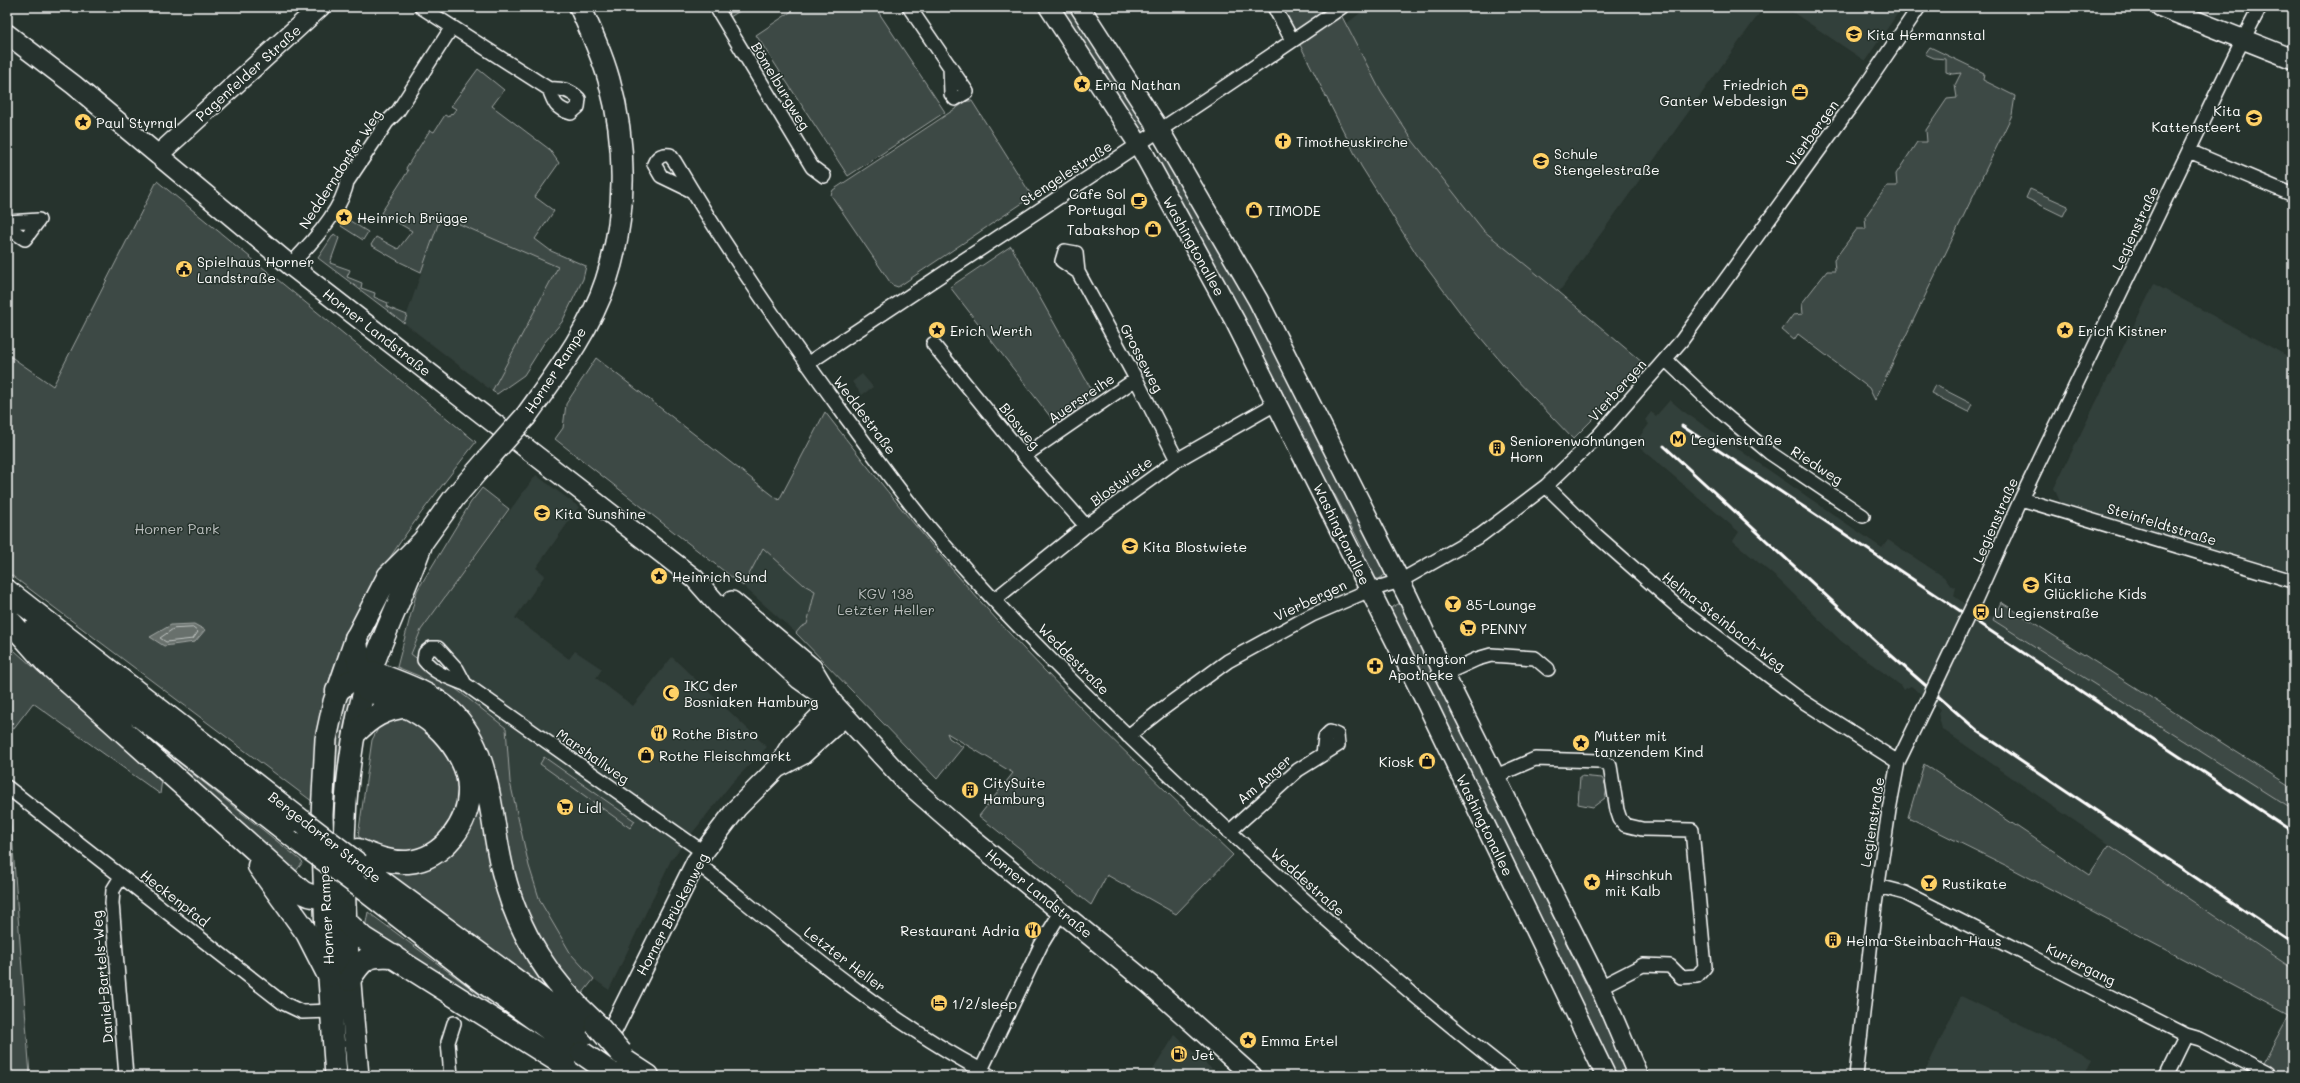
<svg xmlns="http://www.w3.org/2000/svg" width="2300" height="1083" font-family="Mali,sans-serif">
<rect width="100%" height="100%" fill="#26332d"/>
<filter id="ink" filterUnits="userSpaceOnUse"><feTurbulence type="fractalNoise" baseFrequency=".025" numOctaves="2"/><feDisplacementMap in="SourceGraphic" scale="8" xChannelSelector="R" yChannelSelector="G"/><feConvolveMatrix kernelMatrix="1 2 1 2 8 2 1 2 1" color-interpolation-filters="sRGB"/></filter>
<g filter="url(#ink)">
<!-- built -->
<path fill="#333f3a" d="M1368,7h396l-205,285 -75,-61 -71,-90 -32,-49 -35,-68z
M1785,7h117l-37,54z
M441,215l117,52 -66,124 -88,-68z
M2154,284l139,75v213l-232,-68 -7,-16z
M862,374l11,13 -11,8 -10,-13z
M1670,400l13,11 199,137 6,-8 56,37 6,8 6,2 -2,9 32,23 2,-4 34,10 271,182v162l-233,-158 -118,-82 -4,-16 2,-4 -29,-23 -8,4 -3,-5 -59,-44 -63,-62 -45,-38 6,-9 -104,-89 14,-19 -4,-4 6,-8 5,4z
M536,475l43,32 -43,61 9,7 -30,43 54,41 6,-8 27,18 -6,9 37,28 39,-49 95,90 -36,37 -60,76 -62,130 -15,-11 -23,-25 -31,-53 -11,-35 -19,-84 -4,-54 -95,-74 10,-24z
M763,548l41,37 12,6 -9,33 -6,3 -5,6 -53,-47z
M1961,996l130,62 -8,18h-160z
M1175,1035l40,37 4,4h-70z"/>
<!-- green -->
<path fill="#3e4944" stroke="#9ea4a2" d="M725,7h21l-16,10z
M798,7h77l70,105 -97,64 -92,-141z
M1052,7h19l76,120 -5,4h-5z
M1281,7h56l44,85 32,49 71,90 75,61 84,71 -33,39 -37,37 -61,-64 -47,-56 -48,-64 -56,-89z
M1930,47l54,26 -1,7 32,16 -3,19 -137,285 -6,-12 -71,-54 -4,6 -12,-10 11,-15 10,-1 -1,-11 25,-32h8l-1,-11 23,-31h9l-1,-12 22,-31h10l-1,-12 21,-32h10l-1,-12 21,-31 10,-1 -2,-13 6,-12 -9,1 -6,-2v-13l-12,-1 -9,-4z
M478,69l26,21 -12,16 57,43 10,14 -24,34 19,14 -19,28 16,12 35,15 -3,13 -21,43 -18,21 -20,32 -27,19 -5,-3 66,-124 -117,-51 -20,56 -21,-10 -29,-17 5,-8 22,12 14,-18 -31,-18 27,-42 -2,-3 24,-38 4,2 11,-17 3,2 3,-4 1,1 4,-5 -5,-3z
M967,101h5l58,92v5l-132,89 -6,-2 -61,-90 2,-5z
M1166,151l86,159 4,2 130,262 -7,5 -8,-1 -7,-18v-9l-29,-56 -7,-7 -47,-98 -68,-125 -61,-105z
M157,181l319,261c-58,74 -120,150 -148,242 -12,38 -14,79 -15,118l-306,-230v-218l46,32z
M2030,189l38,17 -5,10 -37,-18z
M347,219l21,13 -5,8 -22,-14z
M334,234l5,4 -9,25 20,7 -3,7 15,6 -1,5 14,5 -1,4 14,6 -1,4 20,8 -3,8 -86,-65z
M1011,246l84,150 -39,28 -106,-137z
M596,358l183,142 46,-88c55,71 111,141 172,208 75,82 156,159 236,235l-57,59 -69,-39 -16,30 -112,-89 34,-43 -66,-40 2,5 14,9 -26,32 -141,-146 5,-6 6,-3 8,-33 -11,-6 -41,-37 -20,38 -188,-147 8,-11 3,-24z
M1935,385l37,19 -4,8 -37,-19z
M482,488l27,21 -88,121 -10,24 95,74 4,54 19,84 11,35 31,53 23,25 -12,15 -45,-54 -88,-242 -30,-22 -22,-9 20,-76 54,-89z
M390,595l-22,66 -4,-14 9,-21z
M1402,602l228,474h-17l-226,-466z
M2001,602l292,186v22l-300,-190z
M7,644l155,136 -2,14 -127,-91 -26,34z
M352,688l6,2 -20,129 -9,-3 9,-105z
M408,714l29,23 24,40v27l-29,44c-30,8 -49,6 -74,-12l14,-96 8,-15z
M133,726l170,136 -10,13z
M544,757l91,64 -5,7 -90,-64z
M1924,764l165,111 20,-30 184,124v107h-8l-23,-11 27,-50 -282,-149 -99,-49z
M1580,776l22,2 5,10 -2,10 -12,9 -15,-3z
M474,785l80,208 -2,2 -172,-127 46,-3z
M7,794l2,1 21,281h-23z
M368,912l120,89 -5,4 -118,-77z"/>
<!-- water -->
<path fill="#67706c" stroke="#a4a9a7" d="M194,624l11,6 -10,12 -31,4 -14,-9 21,-12z"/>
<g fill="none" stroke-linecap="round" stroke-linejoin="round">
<!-- shore -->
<path stroke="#c2c6c4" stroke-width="1" d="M193,628l5,4 -5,7 -27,3 -6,-4 13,-9z"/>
<!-- street casing -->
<g stroke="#fff" stroke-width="16">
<path id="street" d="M421,7l128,82c5,14 7,20 22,24l7,-6 1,-8c-9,-9 -18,-11 -30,-10
M716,7l96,160 12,9
M909,7l58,85 -12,7 -4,-5 -1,-28
M1274,7l18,33
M2189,151l104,44
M692,191l-31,-15 -7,-12c3,-7 8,-10 16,-9l5,7c51,87 108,168 167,250 30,40 59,82 91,120 77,90 163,174 250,256 106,100 215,198 331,288
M7,222l32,-2 -14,19 -18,-12
M290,265c20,-20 52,-55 57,-83l40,-60 11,-11 54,-84
M1078,272l-16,-11 3,-10 11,2 2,19 58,107 41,81
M933,344l91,112 62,70
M1666,360l54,51 50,42 93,63
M807,364c178,-119 358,-235 535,-357
M1024,456l112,-77
M1546,486l49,48 85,75 121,91 97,62
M2021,499l272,82
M994,600l92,-74 91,-66 100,-57
M1974,603l47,-104 213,-442 26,-50
M1444,674l33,-15 14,-4 44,3 13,11
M465,684c-15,-6 -30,-10 -41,-24l1,-7 6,-5h7l19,21 8,15 238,168
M1128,736l33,-26 67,-49 84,-46 58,-25 30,-9 81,-46 65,-49 53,-51 83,-95 182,-252 55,-81
M1494,777l41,-18 64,2 11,5 7,44 3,9 5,6 17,4 50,1 13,137 -8,9 -16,1 -11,-11 -27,-1 -43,22
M7,787l276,216 19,9 30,-1
M1229,832l69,-62 40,-25 -1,-10 -7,-3 -5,5 -2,17
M696,862c91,73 182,153 285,208
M121,877l-8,13 -1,13 14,173
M1878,886l27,7 281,142 14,4 66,34 1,3
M451,1076l-3,-34 6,-19
M990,1076l-9,-6 60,-125 20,-33
M1856,1076l19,-171 14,-95 9,-48 28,-58
M2166,1076l20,-41"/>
</g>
<!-- secondary casing -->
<g stroke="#fff" stroke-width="22">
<path id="secondary" d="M1049,7l90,138 96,176 192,383 179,372
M1080,7l80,124 98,169 150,297 36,77 156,313 38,89
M2161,7l132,52
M7,34l67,51 216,180 405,314 23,26 81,74 34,24
M158,155l162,-148
M732,601l80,67 21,35 73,79 55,48 188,154 103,92
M777,768l25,-13 43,-39
M590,1075l106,-213 41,-54 40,-40 14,-23 42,-42"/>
</g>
<!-- primary casing -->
<g stroke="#fff" stroke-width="24">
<path id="primary" d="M526,416c30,-42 64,-86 80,-135 21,-64 21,-137 3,-201 -7,-25 -18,-49 -29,-73
M336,1076l-10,-140 -4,-121 4,-76 8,-37 22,-64 32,-62 35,-35 31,-43 33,-38
M358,1076c-10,-120 -26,-241 0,-361 13,-58 43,-113 63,-169"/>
</g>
<!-- highway casing -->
<g stroke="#fff" stroke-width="25">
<path id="highway" d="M7,591l296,231
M7,618l39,44 255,229c13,9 36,7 42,-9
M32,632l271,212
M356,638l2,22 8,29c28,12 55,21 76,43 14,15 27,36 27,57 1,34 -26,70 -61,73 -18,1 -33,-5 -50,-12
M337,691l10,-8 25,-11c26,10 57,20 78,39 43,41 39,108 53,161 15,62 47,110 93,152
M355,733c16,-16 29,-24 52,-27
M359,865l232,171
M259,866l48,67 22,43
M361,887l120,93 101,73
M325,896l20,25 18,17 219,138
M349,980c13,-21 18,-26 44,-24
M619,1057l29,19"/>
</g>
<!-- street -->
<use href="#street" stroke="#26332d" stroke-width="13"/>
<!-- secondary -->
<use href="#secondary" stroke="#26332d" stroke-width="19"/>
<!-- primary -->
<use href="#primary" stroke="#26332d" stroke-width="21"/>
<!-- highway -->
<use href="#highway" stroke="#26332d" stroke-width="22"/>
<!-- rail -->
<path stroke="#fff" stroke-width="3" d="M1682,426l611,406
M1664,446l221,204 94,82 314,211"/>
<!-- street-bridge casing -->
<g stroke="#fff" stroke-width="16" stroke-linecap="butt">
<path id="street-bridge" d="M1926,704l48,-101"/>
</g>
<!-- primary-bridge casing -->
<g stroke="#fff" stroke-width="24" stroke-linecap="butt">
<path id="primary-bridge" d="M487,460l39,-44"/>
</g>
<!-- highway-bridge casing -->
<g stroke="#fff" stroke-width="25" stroke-linecap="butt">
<path id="highway-bridge" d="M303,822l56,43
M303,844l58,43
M596,1024l25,29
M582,1053l29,20"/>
</g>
<!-- street-bridge -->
<use href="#street-bridge" stroke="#26332d" stroke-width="13"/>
<!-- primary-bridge -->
<use href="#primary-bridge" stroke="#26332d" stroke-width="21"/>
<!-- highway-bridge -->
<use href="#highway-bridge" stroke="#26332d" stroke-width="22"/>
</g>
</g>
<!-- icons -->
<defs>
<g id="school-disc" transform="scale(0.9)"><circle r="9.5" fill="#ffd166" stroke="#26332d"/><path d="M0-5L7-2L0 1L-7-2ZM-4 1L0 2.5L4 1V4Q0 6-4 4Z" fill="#111"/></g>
<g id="sight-disc" transform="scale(0.9)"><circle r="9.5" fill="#ffd166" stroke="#26332d"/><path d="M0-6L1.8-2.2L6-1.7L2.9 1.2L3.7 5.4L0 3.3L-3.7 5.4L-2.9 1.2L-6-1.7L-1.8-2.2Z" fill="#111"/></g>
<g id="office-disc" transform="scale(0.9)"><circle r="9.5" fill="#ffd166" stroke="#26332d"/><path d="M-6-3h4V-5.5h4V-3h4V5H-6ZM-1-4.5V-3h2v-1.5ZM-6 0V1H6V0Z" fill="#111"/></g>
<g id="church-disc" transform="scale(0.9)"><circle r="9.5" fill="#ffd166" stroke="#26332d"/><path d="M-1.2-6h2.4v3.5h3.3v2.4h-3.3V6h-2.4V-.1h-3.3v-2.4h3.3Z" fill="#111"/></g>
<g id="cafe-disc" transform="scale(0.9)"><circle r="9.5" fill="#ffd166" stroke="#26332d"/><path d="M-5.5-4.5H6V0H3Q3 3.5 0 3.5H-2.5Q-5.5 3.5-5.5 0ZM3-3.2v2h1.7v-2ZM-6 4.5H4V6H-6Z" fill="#111"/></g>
<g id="shop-disc" transform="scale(0.9)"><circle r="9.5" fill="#ffd166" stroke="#26332d"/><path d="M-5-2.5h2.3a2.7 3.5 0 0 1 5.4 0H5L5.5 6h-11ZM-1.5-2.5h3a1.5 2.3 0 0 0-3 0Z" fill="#111"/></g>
<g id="civic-disc" transform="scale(0.9)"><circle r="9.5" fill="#ffd166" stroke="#26332d"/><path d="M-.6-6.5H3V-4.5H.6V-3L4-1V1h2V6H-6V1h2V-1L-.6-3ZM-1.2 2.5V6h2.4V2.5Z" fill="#111"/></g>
<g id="metro-disc" transform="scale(0.9)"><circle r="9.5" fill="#ffd166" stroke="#26332d"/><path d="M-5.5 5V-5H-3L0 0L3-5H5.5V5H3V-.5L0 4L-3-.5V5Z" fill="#111"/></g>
<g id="building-disc" transform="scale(0.9)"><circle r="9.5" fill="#ffd166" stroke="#26332d"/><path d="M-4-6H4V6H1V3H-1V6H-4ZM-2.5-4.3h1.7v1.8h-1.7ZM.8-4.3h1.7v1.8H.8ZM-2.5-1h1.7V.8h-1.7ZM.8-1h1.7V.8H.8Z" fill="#111"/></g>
<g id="bar-disc" transform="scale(0.9)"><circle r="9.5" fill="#ffd166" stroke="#26332d"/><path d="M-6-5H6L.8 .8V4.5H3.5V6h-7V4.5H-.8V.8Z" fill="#111"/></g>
<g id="bus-disc" transform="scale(0.9)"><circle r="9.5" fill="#ffd166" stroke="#26332d"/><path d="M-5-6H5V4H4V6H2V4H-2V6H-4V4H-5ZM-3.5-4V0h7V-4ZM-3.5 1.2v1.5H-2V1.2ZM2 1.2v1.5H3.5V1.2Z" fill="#111"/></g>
<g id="supermarket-disc" transform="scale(0.9)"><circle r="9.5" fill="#ffd166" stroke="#26332d"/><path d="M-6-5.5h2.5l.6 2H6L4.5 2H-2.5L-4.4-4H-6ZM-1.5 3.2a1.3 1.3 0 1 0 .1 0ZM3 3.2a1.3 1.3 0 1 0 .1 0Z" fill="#111"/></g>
<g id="pharmacy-disc" transform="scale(0.9)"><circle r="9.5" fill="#ffd166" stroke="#26332d"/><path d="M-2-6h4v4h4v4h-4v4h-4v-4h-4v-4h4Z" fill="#111"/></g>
<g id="mosque-disc" transform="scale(0.9)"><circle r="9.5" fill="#ffd166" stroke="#26332d"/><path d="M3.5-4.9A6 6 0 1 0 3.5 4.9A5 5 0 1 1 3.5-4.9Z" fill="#111"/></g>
<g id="restaurant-disc" transform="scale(0.9)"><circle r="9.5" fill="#ffd166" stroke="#26332d"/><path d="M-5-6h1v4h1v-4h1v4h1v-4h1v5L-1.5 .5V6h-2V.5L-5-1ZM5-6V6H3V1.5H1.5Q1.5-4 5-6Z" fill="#111"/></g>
<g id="hotel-disc" transform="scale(0.9)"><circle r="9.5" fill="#ffd166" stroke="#26332d"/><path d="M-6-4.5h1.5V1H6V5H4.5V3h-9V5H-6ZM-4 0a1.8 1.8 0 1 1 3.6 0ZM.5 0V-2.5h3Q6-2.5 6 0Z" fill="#111"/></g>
<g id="fuel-disc" transform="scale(0.9)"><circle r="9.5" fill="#ffd166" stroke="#26332d"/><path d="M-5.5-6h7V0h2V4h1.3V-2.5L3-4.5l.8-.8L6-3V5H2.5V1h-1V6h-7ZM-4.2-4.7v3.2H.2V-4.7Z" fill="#111"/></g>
</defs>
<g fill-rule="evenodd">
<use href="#school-disc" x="1854" y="34"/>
<use href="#sight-disc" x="1082" y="84"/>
<use href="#office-disc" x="1800" y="92"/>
<use href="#school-disc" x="2254" y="118"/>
<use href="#sight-disc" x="83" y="122"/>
<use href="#church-disc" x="1283" y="141"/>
<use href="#school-disc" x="1541" y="161"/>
<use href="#cafe-disc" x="1139" y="201"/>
<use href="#shop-disc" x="1254" y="210"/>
<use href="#sight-disc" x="344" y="217"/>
<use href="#shop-disc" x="1153" y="229"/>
<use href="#civic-disc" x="184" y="269"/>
<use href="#sight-disc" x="937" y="330"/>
<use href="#sight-disc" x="2065" y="330"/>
<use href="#metro-disc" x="1678" y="439"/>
<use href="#building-disc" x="1497" y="448"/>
<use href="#school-disc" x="542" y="513"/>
<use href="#school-disc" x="1130" y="546"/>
<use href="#sight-disc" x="659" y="576"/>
<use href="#school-disc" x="2031" y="585"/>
<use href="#bar-disc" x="1453" y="604"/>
<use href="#bus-disc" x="1981" y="612"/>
<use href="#supermarket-disc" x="1468" y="628"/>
<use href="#pharmacy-disc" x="1375" y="666"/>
<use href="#mosque-disc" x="671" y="693"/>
<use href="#restaurant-disc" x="659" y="733"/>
<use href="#sight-disc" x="1581" y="743"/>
<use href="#shop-disc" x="646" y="755"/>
<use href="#shop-disc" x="1427" y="761"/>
<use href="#building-disc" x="970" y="790"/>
<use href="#supermarket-disc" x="565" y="807"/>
<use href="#sight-disc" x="1592" y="882"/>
<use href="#bar-disc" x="1929" y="883"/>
<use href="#restaurant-disc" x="1033" y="930"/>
<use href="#building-disc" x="1833" y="940"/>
<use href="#hotel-disc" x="939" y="1003"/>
<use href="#sight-disc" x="1248" y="1040"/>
<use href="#fuel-disc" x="1179" y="1054"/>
</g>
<g text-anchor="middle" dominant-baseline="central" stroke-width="3" stroke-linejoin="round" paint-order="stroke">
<!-- poi labels -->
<g font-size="14" fill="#fff" stroke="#26332d" text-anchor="start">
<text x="1867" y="34">Kita Hermannstal</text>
<text x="1095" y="84">Erna Nathan</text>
<text x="1787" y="84" text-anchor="end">Friedrich<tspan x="1787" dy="16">Ganter Webdesign</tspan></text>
<text x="2241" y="110" text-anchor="end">Kita<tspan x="2241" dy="16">Kattensteert</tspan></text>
<text x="96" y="122">Paul Styrnal</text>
<text x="1296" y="141">Timotheuskirche</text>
<text x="1554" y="153">Schule<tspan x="1554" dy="16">Stengelestraße</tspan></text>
<text x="1126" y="193" text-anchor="end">Cafe Sol<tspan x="1126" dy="16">Portugal</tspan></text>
<text x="1267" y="210">TIMODE</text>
<text x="357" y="217">Heinrich Brügge</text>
<text x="1140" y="229" text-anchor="end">Tabakshop</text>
<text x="197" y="261">Spielhaus Horner<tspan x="197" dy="16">Landstraße</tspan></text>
<text x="950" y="330">Erich Werth</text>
<text x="2078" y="330">Erich Kistner</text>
<text x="1691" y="439">Legienstraße</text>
<text x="1510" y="440">Seniorenwohnungen<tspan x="1510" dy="16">Horn</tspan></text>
<text x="555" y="513">Kita Sunshine</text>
<text x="1143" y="546">Kita Blostwiete</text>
<text x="672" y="576">Heinrich Sund</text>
<text x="2044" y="577">Kita<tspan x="2044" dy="16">Glückliche Kids</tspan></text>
<text x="1466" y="604">85-Lounge</text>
<text x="1994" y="612">U Legienstraße</text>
<text x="1481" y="628">PENNY</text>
<text x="1388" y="658">Washington<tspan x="1388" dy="16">Apotheke</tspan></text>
<text x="684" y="685">IKC der<tspan x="684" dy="16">Bosniaken Hamburg</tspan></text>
<text x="672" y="733">Rothe Bistro</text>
<text x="1594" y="735">Mutter mit<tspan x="1594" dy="16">tanzendem Kind</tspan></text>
<text x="659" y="755">Rothe Fleischmarkt</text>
<text x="1414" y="761" text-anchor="end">Kiosk</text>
<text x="983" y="782">CitySuite<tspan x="983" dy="16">Hamburg</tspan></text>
<text x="578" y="807">Lidl</text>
<text x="1605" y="874">Hirschkuh<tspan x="1605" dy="16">mit Kalb</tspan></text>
<text x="1942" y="883">Rustikate</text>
<text x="1020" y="930" text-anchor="end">Restaurant Adria</text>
<text x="1846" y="940">Helma-Steinbach-Haus</text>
<text x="952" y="1003">1/2/sleep</text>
<text x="1261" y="1040">Emma Ertel</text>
<text x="1192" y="1054">Jet</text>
</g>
<!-- street labels -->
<g font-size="14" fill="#fff" stroke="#26332d">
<text transform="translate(248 73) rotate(-42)">Pagenfelder Straße</text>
<text transform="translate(781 86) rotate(59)">Bömelburgweg</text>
<text transform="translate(1812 133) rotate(-54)">Vierbergen</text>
<text transform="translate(340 169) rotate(-57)">Nedderndorfer Weg</text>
<text transform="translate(1066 173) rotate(-33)">Stengelestraße</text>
<text transform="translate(2135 228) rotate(-65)">Legienstraße</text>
<text transform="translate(1194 246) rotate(61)">Washingtonallee</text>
<text transform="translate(377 332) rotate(38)">Horner Landstraße</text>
<text transform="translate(1142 358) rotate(62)">Grosseweg</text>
<text transform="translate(555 370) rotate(-57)">Horner Rampe</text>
<text transform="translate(1617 390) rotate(-48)">Vierbergen</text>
<text transform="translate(1081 398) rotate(-34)">Auersreihe</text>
<text transform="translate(865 415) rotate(53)">Weddestraße</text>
<text transform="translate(1020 426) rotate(51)">Blosweg</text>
<text transform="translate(1817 465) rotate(33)">Riedweg</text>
<text transform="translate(1121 481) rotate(-36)">Blostwiete</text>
<text transform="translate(1995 520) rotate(-66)">Legienstraße</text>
<text transform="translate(2162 524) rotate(17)">Steinfeldtstraße</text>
<text transform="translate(1342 534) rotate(64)">Washingtonallee</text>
<text transform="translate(1310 600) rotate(-25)">Vierbergen</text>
<text transform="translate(1724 621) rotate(38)">Helma-Steinbach-Weg</text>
<text transform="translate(1074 659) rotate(45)">Weddestraße</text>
<text transform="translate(593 756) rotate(35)">Marshallweg</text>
<text transform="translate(1264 779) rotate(-41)">Am Anger</text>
<text transform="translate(1872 822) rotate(-81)">Legienstraße</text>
<text transform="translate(1485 825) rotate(64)">Washingtonallee</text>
<text transform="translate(325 837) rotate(38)">Bergedorfer Straße</text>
<text transform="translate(1308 882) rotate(42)">Weddestraße</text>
<text transform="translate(1039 893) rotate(39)">Horner Landstraße</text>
<text transform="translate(175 898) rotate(38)">Heckenpfad</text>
<text transform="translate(672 914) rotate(-62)">Horner Brückenweg</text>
<text transform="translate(326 915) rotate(-93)">Horner Rampe</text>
<text transform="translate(845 959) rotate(37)">Letzter Heller</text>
<text transform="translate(2081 964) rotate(27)">Kuriergang</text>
<text transform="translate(102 977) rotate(-95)">Daniel-Bartels-Weg</text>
</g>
<!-- park labels -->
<g font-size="14" fill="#bbbfbe" stroke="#26332d">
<text x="177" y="528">Horner Park</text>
<text x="886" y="593">KGV 138<tspan x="886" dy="16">Letzter Heller</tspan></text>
</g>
</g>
<!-- margin -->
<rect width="2300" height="1083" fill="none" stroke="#26332d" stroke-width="24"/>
<rect x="12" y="12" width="2276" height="1059" fill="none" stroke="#fff" stroke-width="1.5" filter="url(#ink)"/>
</svg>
